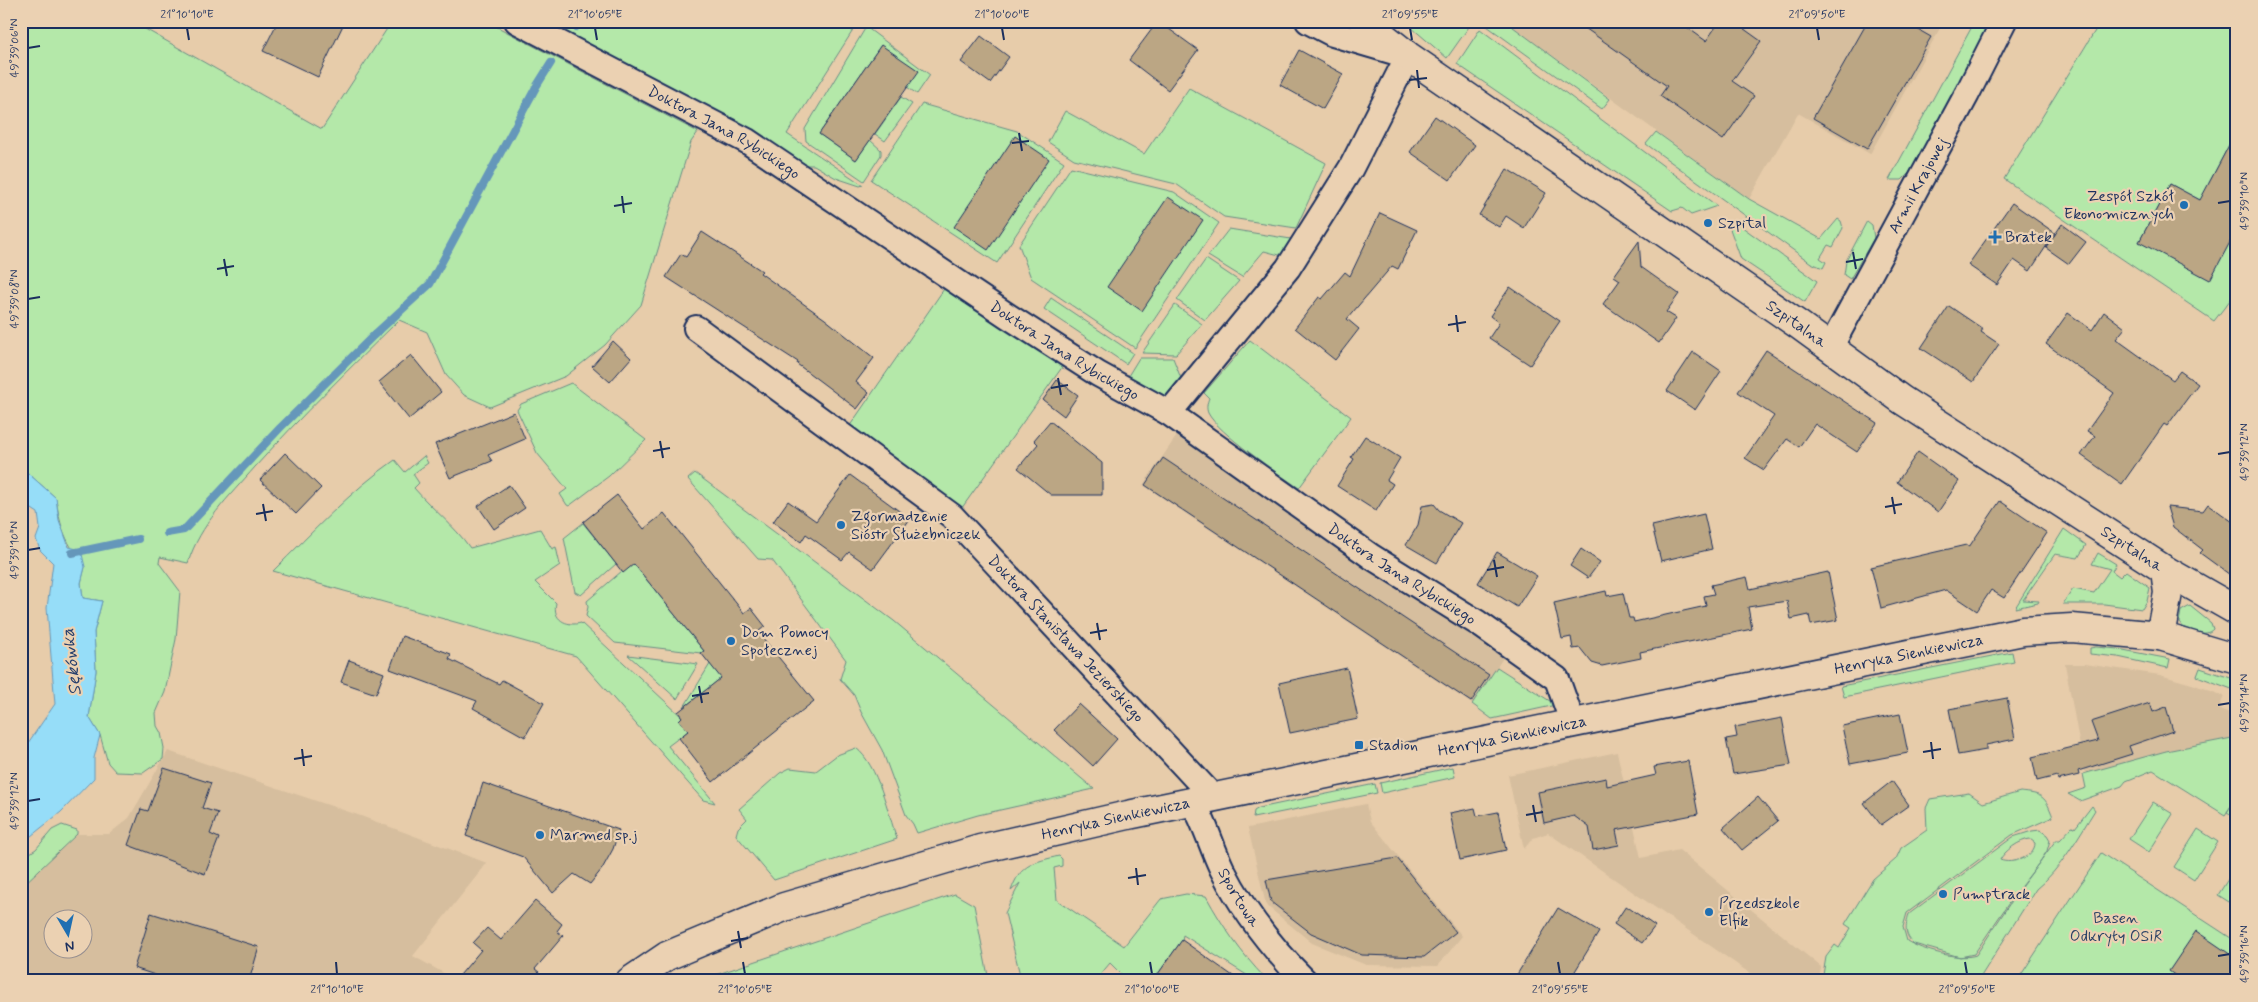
<svg xmlns="http://www.w3.org/2000/svg" width="2258" height="1002" font-family="Mynerve,sans-serif">
<rect width="100%" height="100%" fill="#e7ccaa"/>
<filter id="ink" filterUnits="userSpaceOnUse"><feTurbulence type="fractalNoise" baseFrequency=".02" numOctaves="2"/><feDisplacementMap in="SourceGraphic" scale="10" xChannelSelector="R" yChannelSelector="G"/><feConvolveMatrix kernelMatrix="1 2 1 2 8 2 1 2 1" color-interpolation-filters="sRGB"/></filter>
<g filter="url(#ink)">
<!-- built -->
<path fill="#d6be9e" fill-rule="evenodd" d="M1505,21h439l-74,133 -72,-41 -49,86z
M1178,434l327,221 -33,49 -329,-219z
M2065,664h20l75,11 32,9 32,12 -5,13 11,4 6,-13 1,37 -71,14 -81,23z
M168,751l190,64 129,48 -74,93 45,25h-437v-94l56,-53h32l20,-16zM52,920h30v30h-30z
M1617,752l24,106 38,-8 142,117 -2,14h-58l-213,-148 -15,5 -9,11 -16,-74z
M1366,804l4,17 92,115 -24,30 -72,-1 -54,-22 -46,-38 -18,-77z"/>
<!-- green -->
<path fill="#b4e8a9" stroke="#688c84" fill-rule="evenodd" d="M21,21h110l191,108 70,-108h94l212,111 -7,10 -50,163 -36,40 -39,31 -76,31 -26,-12 -18,-20 -19,-43 -28,-12c-49,48 -98,96 -144,147 -26,30 -55,57 -67,96l-28,-6 -1,6 21,28 -4,48 -11,53 -9,21 1,13 4,7 3,15 -1,11 -20,14 -27,-1 -8,-9 -8,-28 -11,-18 7,-46 -2,-39 8,-31 -19,-3 -2,-15 4,-16c-19,-24 -25,-39 -29,-69l-35,-31z
M543,21h316l-72,113 76,51 -3,1 -24,-8 -22,-13h-17l-85,-55z
M1404,21h63l4,3 -24,34z
M1480,21h25l105,78 -8,10z
M1975,21h18l-83,151 -8,8h-13z
M2101,21h136v109l-28,53 26,13 -9,18 -56,-30 -31,58 94,-6 4,2v59l-3,-2 -20,26 -210,-142z
M866,27l64,48 -13,19 -10,-7 -26,-42 -62,89 37,26 14,-20 11,10v5l-17,26 -58,-40 -1,-12z
M1480,29l237,177 -26,9 -9,-7 -10,3 -215,-147z
M1189,88l137,75 -30,65 -72,-11 -48,-33 -102,-25 -26,-17 17,-31 79,43z
M901,97l11,7 -27,37 -10,-7z
M922,104l95,27 47,31 -67,101 -126,-83z
M1656,132l93,67 72,40 17,-20 3,2 2,7 -10,19 -5,-2 -8,13 6,4 -3,6 -12,-5 -165,-119z
M1071,167l103,25 45,31 -84,125 -104,-70 -12,-33z
M1867,221l5,4 2,13 -24,41 -6,-4 2,-14z
M1734,224h4l79,57 -12,21 -64,-43 -11,-30z
M1229,229l68,11 -10,17 -23,-6 -22,26 -34,-21z
M1206,259l33,22 -34,39 -28,-20z
M946,286l117,80 -104,146 -110,-85z
M1051,298l82,55 -7,11 -82,-55z
M1175,305l27,19 -26,30 -34,-1z
M1250,340l101,77 -52,71c-20,-14 -81,-55 -91,-75 -2,-5 -1,-10 1,-15l-5,-5z
M1139,358h34l9,23 -18,18 -36,-23z
M571,383l75,57 -37,36 -40,30 -2,-1 -7,-11 7,-5 -30,-36 -20,-43 4,-6z
M424,456l4,7 -15,11 6,9 -5,5c18,21 40,37 56,60l70,-19 12,20 4,-2 4,18 -25,17 21,21c-4,16 10,24 25,20l101,94 -3,3 9,11 -20,15 47,57 -12,-3 -127,-144 -303,-85c39,-38 77,-80 122,-111l10,12z
M695,473l199,148 200,168 -116,26 -61,18 -4,-9 -7,-9 -24,-65 -21,-38 -7,-17 -14,-16 6,-19 -74,-100 -14,-1 -70,-80z
M583,523l33,41 -35,31 -6,-3 -11,-54z
M2064,529l22,16 -8,13 -23,-4 -32,46 16,1 -1,2 -23,5z
M2098,553l18,11 -4,7 8,6 6,-6 24,17 -3,13 -5,8 -38,-5h-41l10,-15 21,4 16,-24 -18,-5z
M634,564l70,87 -3,2 -86,-10 -29,-27 2,-9 -1,-6 35,-30z
M2190,606l21,17 2,6c-8,9 -20,1 -30,-2l-4,-5 2,-11z
M2096,647l22,2 52,10 -2,9 -50,-11 -28,-3v-6z
M2012,652l2,10 -170,35 -3,-11z
M628,655l70,9 -21,35z
M710,664l14,12 -40,31z
M1497,667l59,38 -64,14 -20,-15z
M2200,668l37,12v11l-40,-15z
M2237,737v81l-10,-6 4,-6 -6,9 -72,-45 -27,11 -4,5 -42,15 -12,-7 18,-6 -3,-14 83,-23z
M856,748c22,17 32,65 41,91l-123,41 -38,-45 2,-7 9,-9 -8,-10 41,-36 10,-5 26,3 21,-16z
M1453,767l2,10 -73,16 -2,-10z
M1375,784l2,9 -124,25 1,-7 5,-3z
M2020,792c23,2 25,4 33,25l-41,18 -105,78 -4,14 4,14c14,9 53,20 69,14l40,-61 40,-54h4l12,-13 3,1 17,-22 3,4c-17,27 -34,59 -59,79l-58,92h-156l4,-24 9,-12 4,3 12,-20 -6,-4 28,-45 23,-20 5,-11 26,-18 -1,-22 4,-9 39,-6 14,10z
M2153,802l20,12 -24,38 -20,-13z
M62,825l15,5v4l-56,53v-28l15,-10 16,-19z
M2198,829l20,13 -24,38 -20,-13z
M2040,830l7,5 3,5 -3,11 -8,12 -24,31 -41,60 -14,3 -46,-13c-10,-9 -9,-18 -5,-30l104,-77 19,-6zM2030,839l5,4c0,14 -23,22 -35,17 4,-9 20,-20 30,-21z
M2101,853l136,89v39h-220z
M1059,856l3,3v7l-8,2 3,32 67,46 37,-47 25,-5 20,2c17,31 35,57 59,82l-12,1 -70,-44 -1,5 -29,41h-25l-18,-18 -15,18h-59l-16,-6 -15,-62 15,-30 -9,8c9,-27 23,-29 48,-35z
M2237,865v42l-19,-12z
M955,894l19,11 15,76h-283l12,-7z"/>
<!-- water -->
<path fill="#96ddf8" stroke="#6597ba" d="M21,467l35,31 3,22 10,27 12,3 4,17 -4,16 2,15 19,3 -8,31 2,39 -7,46 11,18 -6,23v20l-33,34 -40,32v-91l34,-49 -8,-96 6,-45 -13,-13 -4,-11 4,-11 -2,-15 -17,-11z"/>
<g fill="none" stroke-linecap="round" stroke-linejoin="round">
<!-- stream -->
<path stroke="#6597ba" stroke-width="8" d="M576,27l3,-6
M167,533l17,-3 96,-102 93,-92 57,-52 106,-197 15,-24
M72,553l66,-14"/>
</g>
<!-- building -->
<path fill="#bba684" stroke="#1b2f5e" d="M278,21h67l-27,56 -55,-26z
M1158,21l40,29 -30,40 -39,-30z
M1575,21h103l28,20 14,-20h13l28,20 -29,40 22,15 -31,44 -63,-44 7,-10z
M1868,21h35l28,16 -64,112 -54,-31z
M981,36l28,21 -19,26 -29,-21z
M881,45l38,26 -63,89 -37,-26z
M1299,50l44,24 -20,35 -43,-24z
M1435,116l40,29 -25,35 -40,-28z
M2237,130v99l-27,51 -71,-38 31,-58 30,16z
M1015,136l34,23 -61,91 -34,-23z
M1507,169l39,24 -22,35 -18,-12 -7,11 -20,-12z
M1168,197l35,23 -61,91 -35,-24z
M2012,203l43,30 -25,38 -16,-11 -17,25 -29,-20z
M1380,213l37,17 -19,39 -6,-3 -45,53 12,10 -24,31 -40,-32 24,-31 3,2 23,-27 5,4z
M2062,224l24,18 -17,22 -23,-16z
M702,232l60,39 -2,2 65,46 49,39 -18,24 13,11 -12,16 -60,-45 1,-2 -132,-85 15,-23 5,3z
M1639,241l2,26 38,27 -13,18 10,6 -17,25 -56,-39 17,-24 -6,-4z
M1510,287l50,34 -30,44 -41,-27 10,-15 -9,-7z
M1949,306l34,23 -2,3 18,12 -26,38 -52,-34z
M2104,312l21,16 -9,11 57,41 7,-9 18,13 -31,42 -3,-2 -42,60 -41,-29 14,-19 -8,-5 27,-38 -68,-49 22,-31 24,17z
M613,341l18,17 -21,24 -18,-16z
M1766,350l111,73 -20,29 -42,-28 -16,23 -12,-8 -23,31 -19,-12 29,-42 -36,-24z
M1693,352l28,19 -26,39 -28,-19z
M411,355l30,37 -32,27 -30,-37z
M1057,380l21,15 -14,21 -21,-16z
M514,412l11,27 -37,16 4,6 -42,17 -15,-34z
M1050,421l52,42v32h-51l-33,-27 20,-24 -4,-4z
M1365,436l35,22 -13,22 6,4 -17,27 -39,-25 17,-27 -3,-2z
M1918,452l41,29 -21,31 -41,-30z
M285,453l36,35 -25,26 -36,-34z
M1163,458l326,217 -18,27 -326,-217z
M850,475l60,44 -37,50 -24,-17 -7,8 -36,-26 -5,8 -28,-20 15,-21 28,20z
M509,485l16,23 -31,21 -16,-23z
M617,495l27,34 20,-16 80,100 7,-5 14,18 -7,6 56,69 -101,81 -34,-44 9,-7 -9,-11 3,-3 -4,-5 43,-34 -20,-25 3,-2 -70,-87 -11,9 -40,-51z
M2000,501l47,32 -43,65 -13,-8 -14,21 -31,-21 -65,18 -10,-41 95,-22 3,2z
M1434,504l5,6 22,13 -24,40 -31,-18 12,-20 4,-19z
M2208,504l29,21v55l-37,-27 3,-3 -30,-23 -6,-20 36,4z
M1704,514l8,35 -51,12 -9,-35z
M1581,549l19,13 -12,16 -18,-12z
M1497,552l40,24 -20,31 -39,-24z
M1828,572l10,48 -27,5 -2,-10 -18,4 -4,-18 -39,6 4,22 -112,23 1,6 -39,8 -10,-3 -12,-15 -7,1 -2,-12 -9,2 -8,-36 52,-12 1,5 16,-3 6,25h4l1,4 72,-16 -2,-10 10,-2 -3,-9 36,-8 3,12z
M402,636l49,18 -2,5 50,25 3,-4 42,23 -19,34 -52,-29 4,-7 -87,-32z
M349,660l35,13 -8,21 -35,-12z
M1347,668l11,51 -68,14 -11,-50z
M2007,698l8,41 -29,6v5l-28,5 -9,-46z
M2150,703l3,9 13,-5 7,24 -44,15 3,8 -54,17 1,4 -21,5 -1,-4 -20,5 -5,-24 66,-16 -7,-19z
M1079,704l38,35 -24,27 -39,-36z
M1900,714l8,39 -58,11 -8,-38z
M1782,718l9,47 -58,9 -7,-35 11,-2 -2,-10z
M1688,761l10,53 -82,16 3,15 -26,5 -4,-23 -15,-11 -30,7 -6,-31 68,-14 1,8 49,-11 -2,-8z
M164,768l47,15 -9,25 16,5 -8,21 9,4 -14,36 -77,-29 13,-36 7,2z
M1892,781l17,24 -28,20 -17,-22z
M483,783l136,47 -6,19 -11,20 -12,15 -16,-10 -21,19 -30,-36 -57,-21z
M1758,797l20,24 -36,29 -19,-22z
M1475,808l2,8 21,-4 8,38 -46,10 -10,-47z
M1397,858l59,74 -32,25 -62,-2 -51,-22 -40,-31 -5,-22z
M535,901l27,23 -5,7 6,5 -28,33 4,3 -7,9h-77l26,-31 -8,-7 14,-15 14,12z
M1626,906l29,20 -13,17 -28,-19z
M1558,908l41,24 -30,49h-56z
M151,913l108,34 -10,34h-76l-39,-13z
M2196,931l41,28v22h-54l-14,-10z
M1182,940l58,41h-87z"/>
<g fill="none" stroke-linecap="round" stroke-linejoin="round">
<!-- street casing -->
<g stroke="#1b2f5e" stroke-width="28">
<g id="street">
<path id="s1" d="M517,21l230,120 261,175 90,58 71,39 203,144 106,66 79,56 16,45"/>
<path id="s2" d="M696,328l256,188 261,281"/>
<path id="s3" d="M1830,348l137,-254 37,-73"/>
<path d="M1169,413l119,-145 63,-100 57,-112 -75,-22 -25,-13"/>
<path id="s4" d="M1193,802c13,23 18,44 29,67 21,42 50,79 83,112"/>
</g>
</g>
<!-- secondary casing -->
<g stroke="#1b2f5e" stroke-width="31">
<g id="secondary">
<path id="s5" d="M1364,21l44,35 391,269 103,75 263,170 72,41"/>
<path d="M2160,636l8,-43 -3,-23"/>
<path id="s6" d="M630,981l37,-25 117,-49 196,-58 148,-34 805,-166 90,-18 49,-3 88,8 77,23"/>
</g>
</g>
<!-- street -->
<use href="#street" stroke="#ebd1b2" stroke-width="24"/>
<!-- secondary -->
<use href="#secondary" stroke="#ebd1b2" stroke-width="28"/>
</g>
</g>
<!-- ticks -->
<path fill="none" stroke="#1b2f5e" stroke-width="2" d="M187,28l2,12M595,28l2,12M1002,28l2,12M1410,28l2,12M1817,28l2,12M28,48l12,-2M1417,70l2,18M1409,80l18,-2M1019,133l3,18M1012,143l17,-2M622,196l2,17M2218,203l12,-2M614,206l18,-3M1853,252l3,17M224,259l3,17M1846,262l17,-3M217,269l17,-3M28,299l12,-2M1456,315l2,17M1448,325l18,-3M1058,378l3,17M1051,388l17,-3M660,441l3,17M653,451l17,-3M2218,454l12,-2M1892,497l3,17M263,504l3,17M1885,507l17,-3M256,514l17,-3M28,550l12,-2M1494,560l3,17M1487,570l17,-3M1097,623l3,17M1090,633l17,-3M699,686l3,17M692,696l17,-3M2218,705l12,-2M1931,742l2,17M302,749l2,17M1923,752l18,-3M294,759l18,-3M28,801l12,-2M1533,805l3,17M1526,815l17,-3M1136,868l2,17M1128,878l18,-3M738,931l3,17M731,941l17,-3M2218,956l12,-2M336,962l1,12M743,962l2,12M1150,962l2,12M1558,962l2,12M1965,962l2,12"/>
<!-- markers -->
<g fill="#1f6fb2" stroke="#ebd1b2" stroke-width="2">
<circle cx="2184" cy="205" r="5"/>
<circle cx="1708" cy="223" r="5"/>
<path d="M1992.5 229.5h5v5h5v5h-5v5h-5v-5h-5v-5h5z"/>
<circle cx="841" cy="525" r="5"/>
<circle cx="731" cy="641" r="5"/>
<rect x="1354" y="740" width="10" height="10" rx="2.5"/>
<circle cx="540" cy="835" r="5"/>
<circle cx="1943" cy="894" r="5"/>
<circle cx="1709" cy="912" r="5"/>
</g>
<g text-anchor="middle" dominant-baseline="central" stroke-width="4.5" stroke-linejoin="round" paint-order="stroke">
<!-- street labels -->
<g font-size="16" fill="#1b2f5e" stroke="#ebd1b2">
<text stroke="none"><textPath href="#s1" startOffset="235">Doktora Jana Rybickiego</textPath></text>
<text stroke="none"><textPath href="#s3" startOffset="185">Armii Krajowej</textPath></text>
<text stroke="none"><textPath href="#s5" startOffset="528">Szpitalna</textPath></text>
<text stroke="none"><textPath href="#s1" startOffset="640">Doktora Jana Rybickiego</textPath></text>
<text stroke="none"><textPath href="#s5" startOffset="932">Szpitalna</textPath></text>
<text stroke="none"><textPath href="#s1" startOffset="1045">Doktora Jana Rybickiego</textPath></text>
<text stroke="none"><textPath href="#s2" startOffset="485">Doktora Stanisława Jezierskiego</textPath></text>
<text stroke="none"><textPath href="#s6" startOffset="1325">Henryka Sienkiewicza</textPath></text>
<text stroke="none"><textPath href="#s6" startOffset="920">Henryka Sienkiewicza</textPath></text>
<text stroke="none"><textPath href="#s6" startOffset="515">Henryka Sienkiewicza</textPath></text>
<text stroke="none"><textPath href="#s4" startOffset="106">Sportowa</textPath></text>
</g>
<!-- poi labels -->
<g font-size="16" fill="#1b2f5e" stroke="#ebd1b2" text-anchor="start">
<text x="2174" y="196" text-anchor="end">Zespół Szkół<tspan x="2174" dy="18">Ekonomicznych</tspan></text>
<text x="1718" y="223">Szpital</text>
<text x="2005" y="237">Bratek</text>
<text x="851" y="516">Zgormadzenie<tspan x="851" dy="18">Sióstr Służebniczek</tspan></text>
<text x="741" y="632">Dom Pomocy<tspan x="741" dy="18">Społecznej</tspan></text>
<text x="1369" y="745">Stadion</text>
<text x="550" y="835">Marmed sp.j</text>
<text x="1953" y="894">Pumptrack</text>
<text x="1719" y="903">Przedszkole<tspan x="1719" dy="18">Elfik</tspan></text>
</g>
<!-- park labels -->
<g font-size="16" fill="#2a4266" stroke="#ebd1b2">
<text x="2116" y="918">Basen<tspan x="2116" dy="18">Odkryty OSiR</tspan></text>
</g>
<!-- water labels -->
<g font-size="18" font-style="italic" fill="#27406d" stroke="#ebd1b2">
<text transform="translate(72 662) rotate(-97)">Sękówka</text>
</g>
</g>
<!-- margin -->
<rect width="2258" height="1002" fill="none" stroke="#ebd1b2" stroke-width="55"/>
<!-- north arrow -->
<g transform="translate(68 934) rotate(171)"><circle r="24" fill="#ebd1b2" stroke="#989090"/>
<path d="M0-4L9 19L0 12L-9 19Z" fill="#1f6fb2"/>
<text y="-8" font-size="14" font-weight="bold" text-anchor="middle" fill="#1b2f5e">N</text>
</g>
<rect x="28" y="28" width="2202" height="946" fill="none" stroke="#1b2f5e" stroke-width="2"/>
<g font-size="12" text-anchor="middle" fill="#1b2f5e">
<text x="187" y="18">21°10'10"E</text>
<text x="595" y="18">21°10'05"E</text>
<text x="1002" y="18">21°10'00"E</text>
<text x="1410" y="18">21°09'55"E</text>
<text x="1817" y="18">21°09'50"E</text>
<text transform="translate(14 48) rotate(-90)" y="4">49°39'06"N</text>
<text transform="translate(2244 201) rotate(-90)" y="4">49°39'10"N</text>
<text transform="translate(14 299) rotate(-90)" y="4">49°39'08"N</text>
<text transform="translate(2244 452) rotate(-90)" y="4">49°39'12"N</text>
<text transform="translate(14 550) rotate(-90)" y="4">49°39'10"N</text>
<text transform="translate(2244 703) rotate(-90)" y="4">49°39'14"N</text>
<text transform="translate(14 801) rotate(-90)" y="4">49°39'12"N</text>
<text transform="translate(2244 954) rotate(-90)" y="4">49°39'16"N</text>
<text x="337" y="993">21°10'10"E</text>
<text x="745" y="993">21°10'05"E</text>
<text x="1152" y="993">21°10'00"E</text>
<text x="1560" y="993">21°09'55"E</text>
<text x="1967" y="993">21°09'50"E</text>
</g>
</svg>
